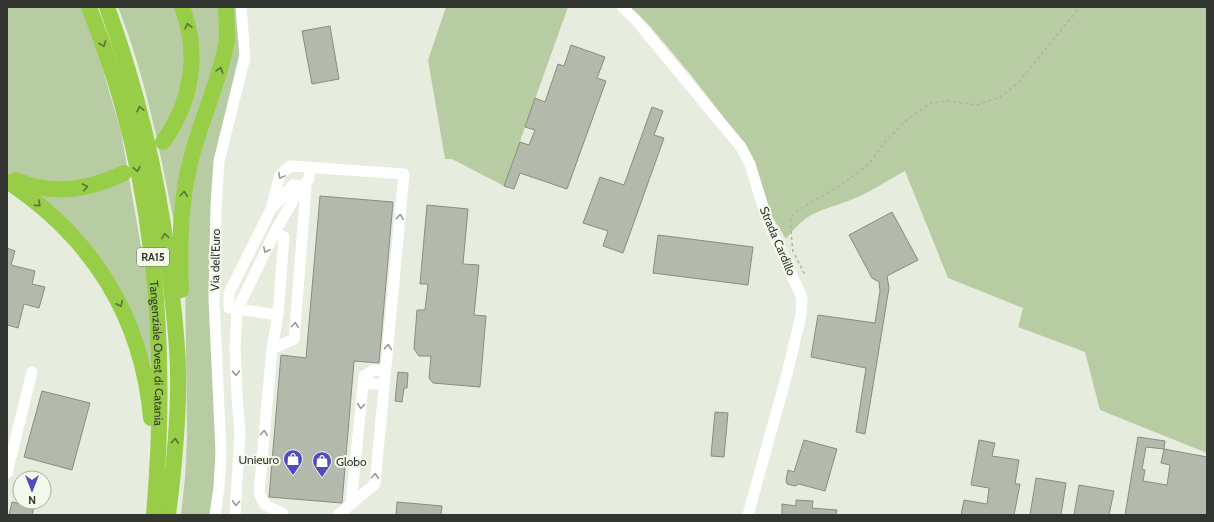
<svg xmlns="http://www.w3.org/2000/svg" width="1214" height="522" font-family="Cabin,sans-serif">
<rect width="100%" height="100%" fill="#e6edde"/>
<!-- green -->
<path fill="#b8cca3" d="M7,7h74l18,50 22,75 25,143 5,61v29l-12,-30 -107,-144 50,-7 -57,-4 -18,-8z
M118,7h60c16,41 16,95 -17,128l3,12c34,-43 42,-88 22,-140h36l2,25 -3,20 -38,122 -7,59c-15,-76 -29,-153 -58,-226z
M231,7h5l4,44 -25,105 -1,217 2,97 -6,45h-29l4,-38 2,-40 -2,-170 4,-74z
M446,7h122l-64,179 -52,-27h-7l-17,-99z
M629,7h578v446l-107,-43 -15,-58 -67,-25 5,-19 -75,-30 -43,-107c-17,9 -34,21 -52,28 -32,13 -44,10 -67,40l-14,-23 -19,-55 -9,-17 -53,-69 -42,-50z"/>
<!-- building -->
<path fill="#b3baac" stroke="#878d80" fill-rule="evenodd" d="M330,26l9,53 -27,5 -10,-53z
M571,45l34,12 -8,21 9,3 -39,108 -47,-16 -6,16 -10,-3 16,-44 9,3 6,-15 -10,-3 10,-29 10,4 13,-38 6,2z
M652,107l11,4 -9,24 10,3 -41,115 -20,-7 5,-15 -25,-8 17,-46 24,8z
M320,196l73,6 -14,161 -25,-2 -12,142 -73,-6 12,-142 25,3z
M427,205l41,4 -5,55 16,1 -5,50 12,1 -6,71 -47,-4 -4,-5 2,-22h-12l-5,-7 3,-39h8l3,-26h-8z
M892,212l26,48 -31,16 2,12 -24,146 -9,-2 10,-64 -55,-11 7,-42 57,8 5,-32 -1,-9 -7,-4 -23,-43z
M658,235l95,12 -5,38 -95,-12z
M7,248l8,3 -4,14 24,6 -3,13 13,3 -6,21 -15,-4 -6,24 -11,-3z
M398,372l10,1 -1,15h-3l-2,14 -7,-1z
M42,391l48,12 -18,67 -48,-13z
M715,412l13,1 -4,44 -13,-1z
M1138,437l27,4 -1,8 43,8v58h-82zM1146,447l18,2 -3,14 9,2 -3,20 -24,-4 2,-11 -3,-1z
M804,440l33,9 -12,42 -26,-7 -4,2 -8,-2 -1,-4 2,-10 6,2z
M979,440l16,3 -3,13 27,4 -4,24h5l-6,31h-53l3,-15 23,4 2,-16 -18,-3z
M1036,478l30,5 -5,32h-31z
M1079,485l35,6 -5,24h-35z
M796,500l17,1 -1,7 25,2 -1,5h-54v-11l14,2z
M12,502l22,5 -2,8h-23z
M397,502l45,4 -1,9h-45z"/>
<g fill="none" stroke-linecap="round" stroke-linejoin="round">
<!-- path -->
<path stroke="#adb2a6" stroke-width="1.5" stroke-dasharray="3 3" stroke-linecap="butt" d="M793,252l-3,-30 3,-8 10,-7 38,-22 28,-21 16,-22 23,-23 23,-16 17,-2 29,4 23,-8 18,-14 62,-76
M795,255l9,18 -1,2"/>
<!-- minor -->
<path stroke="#fff" stroke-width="11" d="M622,7l13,12 106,128 9,17 17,56 35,78 -1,17 -14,59 -39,141
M275,232l9,5 -6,78 -6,34 -13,144 6,12 17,8 1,2
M229,308v-15l42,-84 9,-34 10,-9 114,8 -29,310 -37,31
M231,308l47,7
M272,349l22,-10 12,-150 -4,-3 -9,-1 -20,22
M363,383l21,2
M7,473l25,-101
M351,504l13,-128 10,-6 11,1
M215,515l4,-27 2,-36 -7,-153 2,-94 3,-44 26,-104 -4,-50
M235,515l5,-82 -3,-37 -2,-49 2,-37 38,-78 21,-37 13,-16 1,-12"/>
<!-- highway -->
<g stroke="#98cd47" stroke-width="16">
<path id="s1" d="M89,7c12,32 24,64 33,97 38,134 44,273 32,411"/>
<path d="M107,7c33,91 54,183 64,279 3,29 7,58 7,87 1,48 -4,95 -10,142"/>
<path d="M163,142c29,-41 37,-88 19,-135"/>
<path d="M16,180c36,16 73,10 108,-7"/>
<path d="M7,181c85,56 135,136 144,237"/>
<path d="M181,290c-2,-44 -1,-89 10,-131 9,-36 25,-70 33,-105l3,-13 -1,-34"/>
</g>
</g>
<!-- one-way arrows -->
<defs><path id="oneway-chevron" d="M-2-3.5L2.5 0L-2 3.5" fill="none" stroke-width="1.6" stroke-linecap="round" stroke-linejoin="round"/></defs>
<g stroke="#5b7239">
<use href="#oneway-chevron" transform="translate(188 26) rotate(-104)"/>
<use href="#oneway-chevron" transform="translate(103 44) rotate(70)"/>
<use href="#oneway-chevron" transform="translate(220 70) rotate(-73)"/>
<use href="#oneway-chevron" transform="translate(140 109) rotate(-103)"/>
<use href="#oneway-chevron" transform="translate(137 169) rotate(79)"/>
<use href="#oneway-chevron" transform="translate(85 187) rotate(-11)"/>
<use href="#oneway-chevron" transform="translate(184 194) rotate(-83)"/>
<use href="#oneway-chevron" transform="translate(38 204) rotate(40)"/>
<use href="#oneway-chevron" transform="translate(165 236) rotate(-98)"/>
<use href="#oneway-chevron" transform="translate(120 304) rotate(64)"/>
<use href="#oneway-chevron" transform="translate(175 441) rotate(-86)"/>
</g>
<g stroke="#999a98">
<use href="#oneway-chevron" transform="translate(281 176) rotate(118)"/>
<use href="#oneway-chevron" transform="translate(400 217) rotate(-84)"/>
<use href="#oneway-chevron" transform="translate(266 250) rotate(116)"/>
<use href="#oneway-chevron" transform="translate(295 325) rotate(-85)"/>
<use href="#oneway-chevron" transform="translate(388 347) rotate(-84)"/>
<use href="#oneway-chevron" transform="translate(236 373) rotate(88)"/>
<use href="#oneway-chevron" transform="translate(361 406) rotate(95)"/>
<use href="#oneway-chevron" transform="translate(264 433) rotate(-85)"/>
<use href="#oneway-chevron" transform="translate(375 476) rotate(-85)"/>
<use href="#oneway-chevron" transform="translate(236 503) rotate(94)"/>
</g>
<!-- icons -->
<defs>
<g id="shop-pin" transform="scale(1)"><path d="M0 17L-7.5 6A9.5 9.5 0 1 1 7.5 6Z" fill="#4e4bc1" stroke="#f3faeb"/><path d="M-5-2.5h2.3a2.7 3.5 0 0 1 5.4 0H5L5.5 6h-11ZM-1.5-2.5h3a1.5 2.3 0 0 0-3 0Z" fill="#fff"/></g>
</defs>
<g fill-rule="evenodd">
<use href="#shop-pin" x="293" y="459"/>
<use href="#shop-pin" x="322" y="461"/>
</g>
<g text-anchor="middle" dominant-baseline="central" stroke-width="4" stroke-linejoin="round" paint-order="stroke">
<!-- shield labels -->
<rect fill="#f3faeb" stroke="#6d7168" stroke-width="1" x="137" y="248" width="32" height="18" rx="3"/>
<g font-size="11" font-weight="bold" fill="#333630">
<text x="153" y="257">RA15</text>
</g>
<!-- street labels -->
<g font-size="12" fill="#333630" stroke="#f3faeb">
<text transform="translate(778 241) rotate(67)">Strada Cardillo</text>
<text transform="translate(215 260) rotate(-89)">Via dell'Euro</text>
<text stroke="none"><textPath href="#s1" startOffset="355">Tangenziale Ovest di Catania</textPath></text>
</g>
<!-- poi labels -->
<g font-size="12" fill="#333630" stroke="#f3faeb" text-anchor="end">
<text x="279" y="459">Unieuro</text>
<text x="336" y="461" text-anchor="start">Globo</text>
</g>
</g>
<!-- border -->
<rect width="1214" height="522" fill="none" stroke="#333630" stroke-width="16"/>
<!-- north arrow -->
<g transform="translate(32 490) rotate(180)"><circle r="19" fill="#f3faeb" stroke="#a6aca0"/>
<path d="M0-3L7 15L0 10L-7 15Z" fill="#4e4bc1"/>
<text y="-6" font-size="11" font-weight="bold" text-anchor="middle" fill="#333630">N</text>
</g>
</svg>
